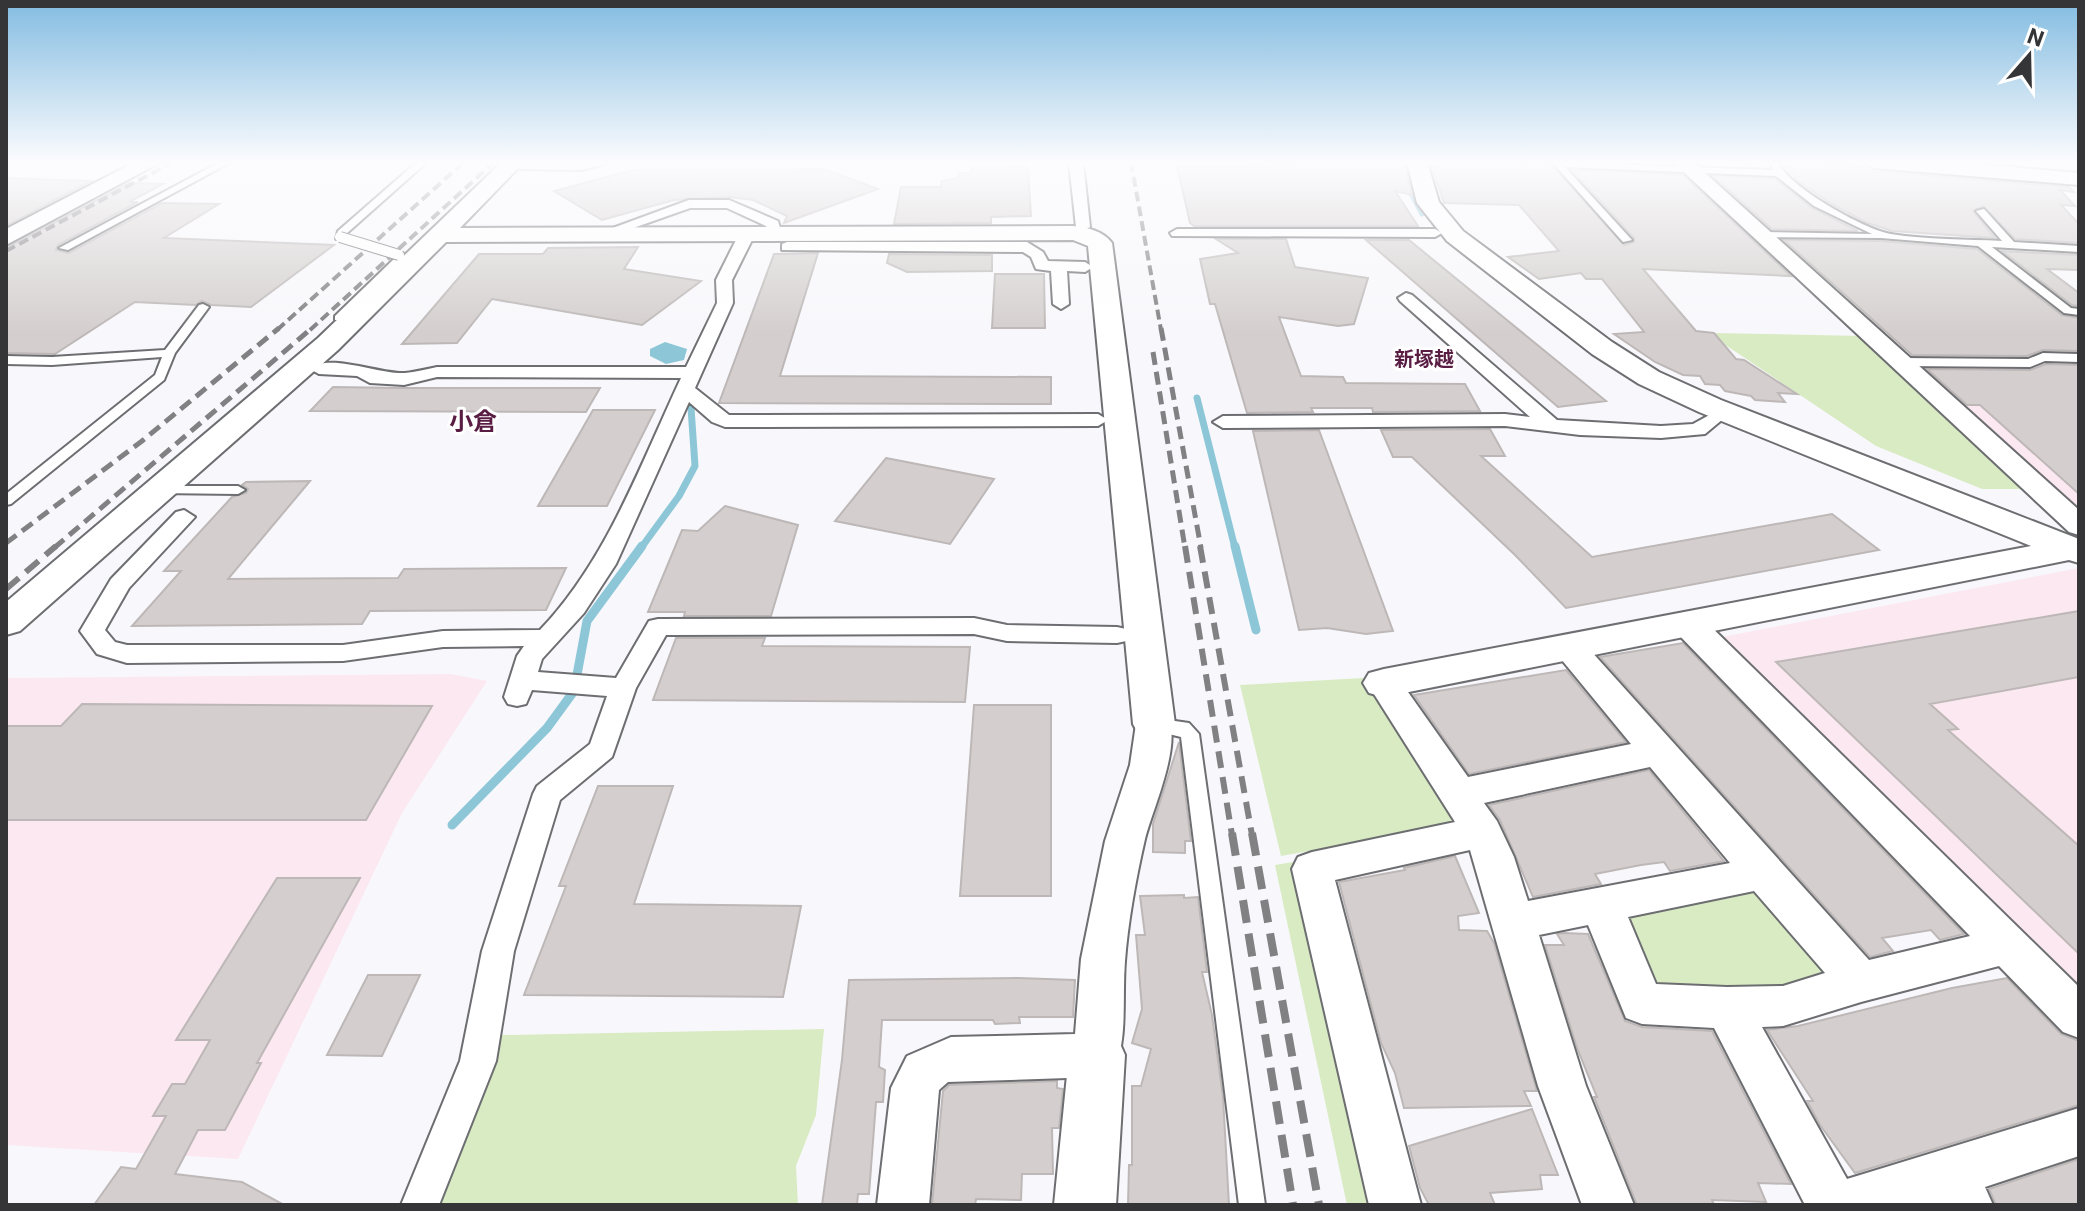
<svg xmlns="http://www.w3.org/2000/svg" width="2085" height="1211" font-family="Roboto,'Noto Sans JP',sans-serif">
<rect width="100%" height="100%" fill="#f8f8fc"/>
<!-- education -->
<path fill="#fce8f1" d="M1917,367l133,1 29,17v126z
M2079,568v435l-359,-359 2,-7z
M451,674l36,7 -85,132 -164,346 -232,-14v-467z"/>
<!-- green -->
<path fill="#d9ebc3" d="M1714,333l149,3 165,153h-46l-106,-43 -152,-102z
M1363,678l93,138 -6,10 -169,30 -41,-171z
M1293,862l78,343h-24l-72,-340z
M1756,885l74,85 -61,23 -116,-5 -30,-74z
M824,1029l-8,86 -20,51 2,39h-358l62,-170z"/>
<!-- water -->
<path fill="#8dc7d7" d="M665,342l22,7 -3,11 -18,4 -16,-8v-7z"/>
<g fill="none" stroke-linecap="round" stroke-linejoin="round">
<!-- stream-far2 -->
<path stroke="#8dc7d7" stroke-width="5" d="M1407,186l15,28"/>
<!-- stream-far1 -->
<path stroke="#8dc7d7" stroke-width="7" d="M1197,398l38,150
M641,548l38,-52 16,-30 -4,-58"/>
<!-- stream -->
<path stroke="#8dc7d7" stroke-width="9" d="M1235,546l21,84
M452,825l95,-97 27,-37 13,-70 55,-75"/>
</g>
<!-- building -->
<path fill="#d4cfce" stroke="#bdb8b7" stroke-width="2" d="M1292,162h112l8,33 -17,-4 23,35h-224l-4,-3 -13,-57 117,-1z
M1430,162h119l75,83 10,-3v-4l-62,-68 111,5 108,101 -148,-7 53,62 18,2 22,26 8,1 53,34 -19,-1 7,9 -30,-2 -4,-4 -26,-5 -5,-6 -15,-1 -5,-8 -17,-1 -28,-13 -41,-28 30,-2 -42,-53h-16l-5,-6 -42,6 -31,-22 51,-6 -40,-46 -75,-2z
M1782,162l82,4 10,5 195,16 5,5 -14,-2 15,16 -14,-1 18,19v19l-64,-4 -32,-33 -10,5 22,27 -103,-7 -27,-9 -35,-19 -32,-22z
M1028,167l3,49 -40,1v6l-97,1 7,-37h40l1,-6 16,-3 1,-5h12l1,-5z
M824,169l54,20 -94,34 3,-7 -34,-16 -24,-3 -55,3 -72,20 -48,-29 79,-21z
M1713,176l62,3 37,29 46,23 -86,-2z
M6,178l85,3 -85,45z
M129,183l34,1 -34,18h9l-80,43 -2,5 13,3 93,-50 57,1 -55,34 170,7 -83,62 -40,-2 -9,-4 -6,4 -61,-3 -80,52 -49,-1v-105z
M1216,239h70l9,28 73,11 -14,46 -16,2 -59,-9 22,59 42,1 3,6 119,1 15,27 -107,1 -1,-4h-61l2,4 -66,1 -32,-109h-5l-10,-45 38,-6z
M1366,240h43l197,161 -48,6z
M1784,240l97,1 96,8 85,66 17,3v33l-36,-1 -16,6 -115,-1z
M638,247l-14,22 77,12 -59,44 -150,-26 -35,44 -55,1 77,-90h64l5,-6z
M2002,251l77,4v15l-32,-1 32,24v13l-7,-1z
M818,253l-38,123 271,1v27l-332,-1 55,-149z
M889,254l103,1v16l-85,1 -20,-9z
M995,274h49l1,54h-53z
M2046,364l33,1v129l-99,-89h-13l-40,-36 103,1z
M333,387l71,1h196l-14,24 -276,-1z
M593,410h62l-48,96h-69z
M1490,429l15,27h-24l111,101 240,-43 47,36 -313,58 -51,-53 -103,-98h-19l-12,-27z
M1319,430l74,201 -27,3 -39,-6 -28,2 -46,-199z
M886,458l108,21 -44,65 -115,-23z
M310,481l-82,98 170,-1 6,-9 162,-1 -20,42 -176,1 -8,13 -230,2 49,-55h-17l68,-74 14,-4 2,-4 -6,-4 4,-3z
M725,506l73,19 -27,91h-87l1,-4h-37l34,-82 16,1z
M2079,611v66l-149,27 28,25 -10,1 131,116v108l-303,-292z
M676,638h89l-3,8 208,1 -5,55 -312,-2z
M1683,643l281,291 -24,6 -9,-10 -49,8 11,13 -23,6 -270,-300z
M1566,670l60,72 -157,32 -55,-79z
M82,704l350,2 -66,114h-360v-94h55z
M974,705h77v191h-91z
M1179,742l12,99h-6v12l-32,-1v-28z
M1649,770l75,91 -54,10 -6,-9 -23,3 -46,9 6,10 -68,13 -33,-77 -11,-15z
M598,786h75l-39,118 167,2 -18,91 -259,-2 42,-109h-7z
M1455,856l24,57 -21,3 1,14 28,1 7,12 43,148h-13l7,15 -127,2 -9,-35 -14,-30 -42,-161 66,-12 -1,-2z
M277,878h83l-103,185h4l-36,67h-27l-23,44 67,8 42,23h-190l27,-38 15,2 30,-53h-13l19,-32h13l25,-44h-34z
M1184,895v3l14,-1 9,75h-5l10,43 11,82 6,108h-101l1,-40h3v-79h9l10,-37 -19,-6 10,-34 -6,-74h9l-5,-39z
M1564,933l24,1 37,87 17,6 70,4 79,153 -33,-1 8,19 -54,-2 2,5h-77l-43,-108h3l-20,-49 -32,-103h19l-7,-11z
M368,975h52l-38,81 -55,-1z
M1018,978l57,2 -2,37h-54l1,6 -25,1 -2,-4h-111l-3,47 6,3 -2,32h-7l-7,92h-11l-1,11h-35l20,-145 7,-80z
M2007,978l54,56 18,7v64l-224,68 -35,-48 -13,-24h6l-46,-71 31,-4 154,-38z
M1057,1081v7l6,1 -4,39h-7l1,46h-31l-1,26 -45,-1 -1,6h-43l11,-114 6,-6z
M1532,1109l26,66h-18l2,14 -52,4 5,12h-66l-9,-17 -11,-42z
M2079,1159v46h-83l-7,-16z"/>
<g fill="none" stroke-linecap="round" stroke-linejoin="round">
<!-- service casing -->
<g stroke="#6d6e71" stroke-width="4">
<path id="service" d="M220,162h11l-163,88 -9,-2z
M417,162h10l-81,72 -2,5h-8l2,-8z
M1552,162l221,8 -3,-8h8c9,24 87,68 113,72 36,6 75,5 111,7l-26,-30 8,-2 30,33 65,4v6l-87,-5 79,61 8,1v6l-15,-2 -86,-67 -97,-8 -124,-1 -1,-2 5,-3 111,2 -58,-28 -38,-30 -211,-9 67,73 -9,2z
M395,253h8v9l-60,58h-8v-4l59,-57z
M203,304l6,3 -34,46 -11,27 -153,124 -5,1v-11l149,-119 7,-18 -110,8 -46,-1v-8l46,1 113,-7 34,-45z
M2043,353l36,1v8l-34,-1 -15,6 -129,-1 -6,-4 6,-4 127,1z
M161,486h77l7,4 -7,4 -82,-1 -2,-3z
M1154,718l35,5 10,11 66,471h-26l-58,-468 -33,-8 -3,-5 3,-5z"/>
</g>
<!-- pedestrian casing -->
<g stroke="#6d6e71" stroke-width="4">
<path id="pedestrian" d="M516,162h95l-29,8 -61,-1 -5,-1z
M1069,162h14l7,65 -7,4 -7,-4z
M689,200h40l49,21 2,7 -7,4 -5,-1 -2,-5 -39,-18h-37l-68,24 -5,1 -7,-4z
M1177,229h258l7,4 -7,4 -263,-1 -2,-3z
M744,235l8,5 -20,40 1,23 -38,85 34,27 369,-1 10,6 -10,6 -373,1 -13,-5 -23,-20 -73,162 -32,49 -42,46 -4,13 78,6 33,-57 9,-2 316,-1 33,7 110,2 9,2 3,6 -3,6 -9,2 -110,-2 -33,-7 -308,1 -30,53 -24,69 -52,43 -46,151 -18,110 -57,144h-38l59,-144 22,-110 51,-157 4,-8 53,-42 17,-48 -75,-6 -6,14 -9,2 -9,-2 -4,-7 13,-41 7,-10 -81,1 -100,14 -216,2 -30,-9 -17,-23 31,-52 65,-67 8,-2 11,7 -66,71 -24,42 10,12 12,3h216l100,-14 97,-1c67,-70 101,-167 141,-252l-244,-1 -33,8 -34,-2 -13,-7 -38,-2 -9,-5c18,-17 71,6 95,4 10,-1 22,-4 32,-6h249l31,-64 -1,-23 20,-40z
M787,242h240l16,10 5,9 37,1 8,5 -8,5 -18,-1 2,33 -8,5 -8,-5 -2,-33 -15,-2 -5,-12 -8,-5 -241,-2v-6z
M1406,293l6,2 145,125 104,6 32,-2 20,-11 10,6 -18,15 -44,4 -81,-3 -75,-9 -282,2 -10,-6 10,-6 282,-2 25,3 -130,-116 -2,-3z"/>
</g>
<!-- minor casing -->
<g stroke="#6d6e71" stroke-width="4">
<path id="minor" d="M1673,162h20l386,348v25l-10,-3z
M1689,614l12,3 378,370v51l-16,-6 -64,-66 -138,36 -78,24 -21,1 85,152 232,-71v48l-94,31 8,18h-188l-91,-177 -72,-4 -16,-6 -38,-93 -49,10 47,151 48,119h-52l-44,-119 -68,-236 -135,30 86,325h-52l-77,-336 6,-12 14,-5 143,-30 -88,-139 5,-8 12,-4 12,4 72,102 163,-33 -79,-96 5,-8 12,-3 12,3 288,320 101,-24 -293,-303 -4,-8 4,-8zM1650,767l80,96 -202,38 -14,-44 -17,-36 -13,-18zM1754,891l71,82 -42,13 -56,1 -71,-3 -28,-67z
M1154,711l13,4c16,28 -14,93 -22,124 -9,39 -17,83 -20,122 -3,36 3,77 -11,110l-17,6 -149,5 -9,8 -10,115h-52l14,-117 16,-32 44,-19 124,-3 6,-75 24,-118 25,-76 6,-41 5,-9z"/>
</g>
<!-- tertiary casing -->
<g stroke="#6d6e71" stroke-width="4">
<path id="tertiary" d="M135,162h26l-155,83v-16z
M502,162h22l-64,66 613,-2c15,2 29,4 39,17l63,481 -6,11 -15,4 -15,-4 -6,-11 -45,-478 -15,-6 -627,2 -108,108 -318,281 -14,4v-33l312,-264z
M1407,162h20l12,40 24,29 149,111 47,30 62,28 358,139v24l-10,-3 -685,137 -15,-4 -6,-10 6,-10 15,-4 647,-123 -332,-134 -60,-28 -47,-30 -145,-113 -30,-38z
M1864,162h89l126,11v12l-205,-17z
M1097,1029l20,8 8,18 -9,150h-62l15,-150 8,-18z"/>
</g>
<!-- service -->
<use href="#service" fill="#fff" fill-rule="evenodd"/>
<!-- pedestrian -->
<use href="#pedestrian" fill="#fff" fill-rule="evenodd"/>
<!-- minor -->
<use href="#minor" fill="#fff" fill-rule="evenodd"/>
<!-- tertiary -->
<use href="#tertiary" fill="#fff" fill-rule="evenodd"/>
<!-- rail-far3 -->
<path stroke="#818184" stroke-width="4" stroke-dasharray="10 5" stroke-linecap="butt" d="M1131,162l30,168
M6,251l167,-89
M277,330l187,-168
M310,330l184,-168"/>
<!-- rail-far2 -->
<path stroke="#818184" stroke-width="5" stroke-dasharray="13 7" stroke-linecap="butt" d="M1161,328l40,220
M1153,352l32,196
M6,543l136,-102 137,-113
M54,548l258,-220"/>
<!-- rail-far1 -->
<path stroke="#818184" stroke-width="6" stroke-dasharray="17 9" stroke-linecap="butt" d="M1185,546l47,289
M1200,546l52,289
M6,589l50,-43"/>
<!-- rail -->
<path stroke="#818184" stroke-width="8" stroke-dasharray="23 11" stroke-linecap="butt" d="M1232,833l61,372
M1252,833l67,372"/>
<!-- service-bridge casing -->
<g stroke="#6d6e71" stroke-width="12" stroke-linecap="butt">
<path id="service-bridge" d="M340,237l59,18"/>
</g>
<!-- service-bridge -->
<use href="#service-bridge" stroke="#fff" stroke-width="10"/>
</g>
<!-- sky -->
<linearGradient id="sky" x2="0" y2="1"><stop stop-color="#83bce1"/><stop offset="0.49" stop-color="#fcfcfe"/><stop offset="1" stop-color="#fcfcfe" stop-opacity="0"/></linearGradient>
<rect width="2085" height="332" fill="url(#sky)"/>
<g text-anchor="middle" dominant-baseline="central" stroke-width="6" stroke-linejoin="round" paint-order="stroke">
<!-- far-neighbourhood labels -->
<g font-size="20" font-weight="bold" fill="#591d43" stroke="#fff">
<text x="1424" y="359">新塚越</text>
</g>
<!-- neighbourhood labels -->
<g font-size="24" font-weight="bold" fill="#591d43" stroke="#fff">
<text x="473" y="422">小倉</text>
</g>
</g>
<!-- border -->
<rect width="2085" height="1211" fill="none" stroke="#353537" stroke-width="16"/>
<!-- north arrow -->
<g transform="translate(2029 56) rotate(20)" stroke="#ffffff" stroke-width="6" paint-order="stroke">
<path d="M0-6L14 30L0 20L-14 30Z" fill="#353537"/>
<text y="-12" font-size="22" font-weight="bold" text-anchor="middle" fill="#353537">N</text>
</g>
</svg>
